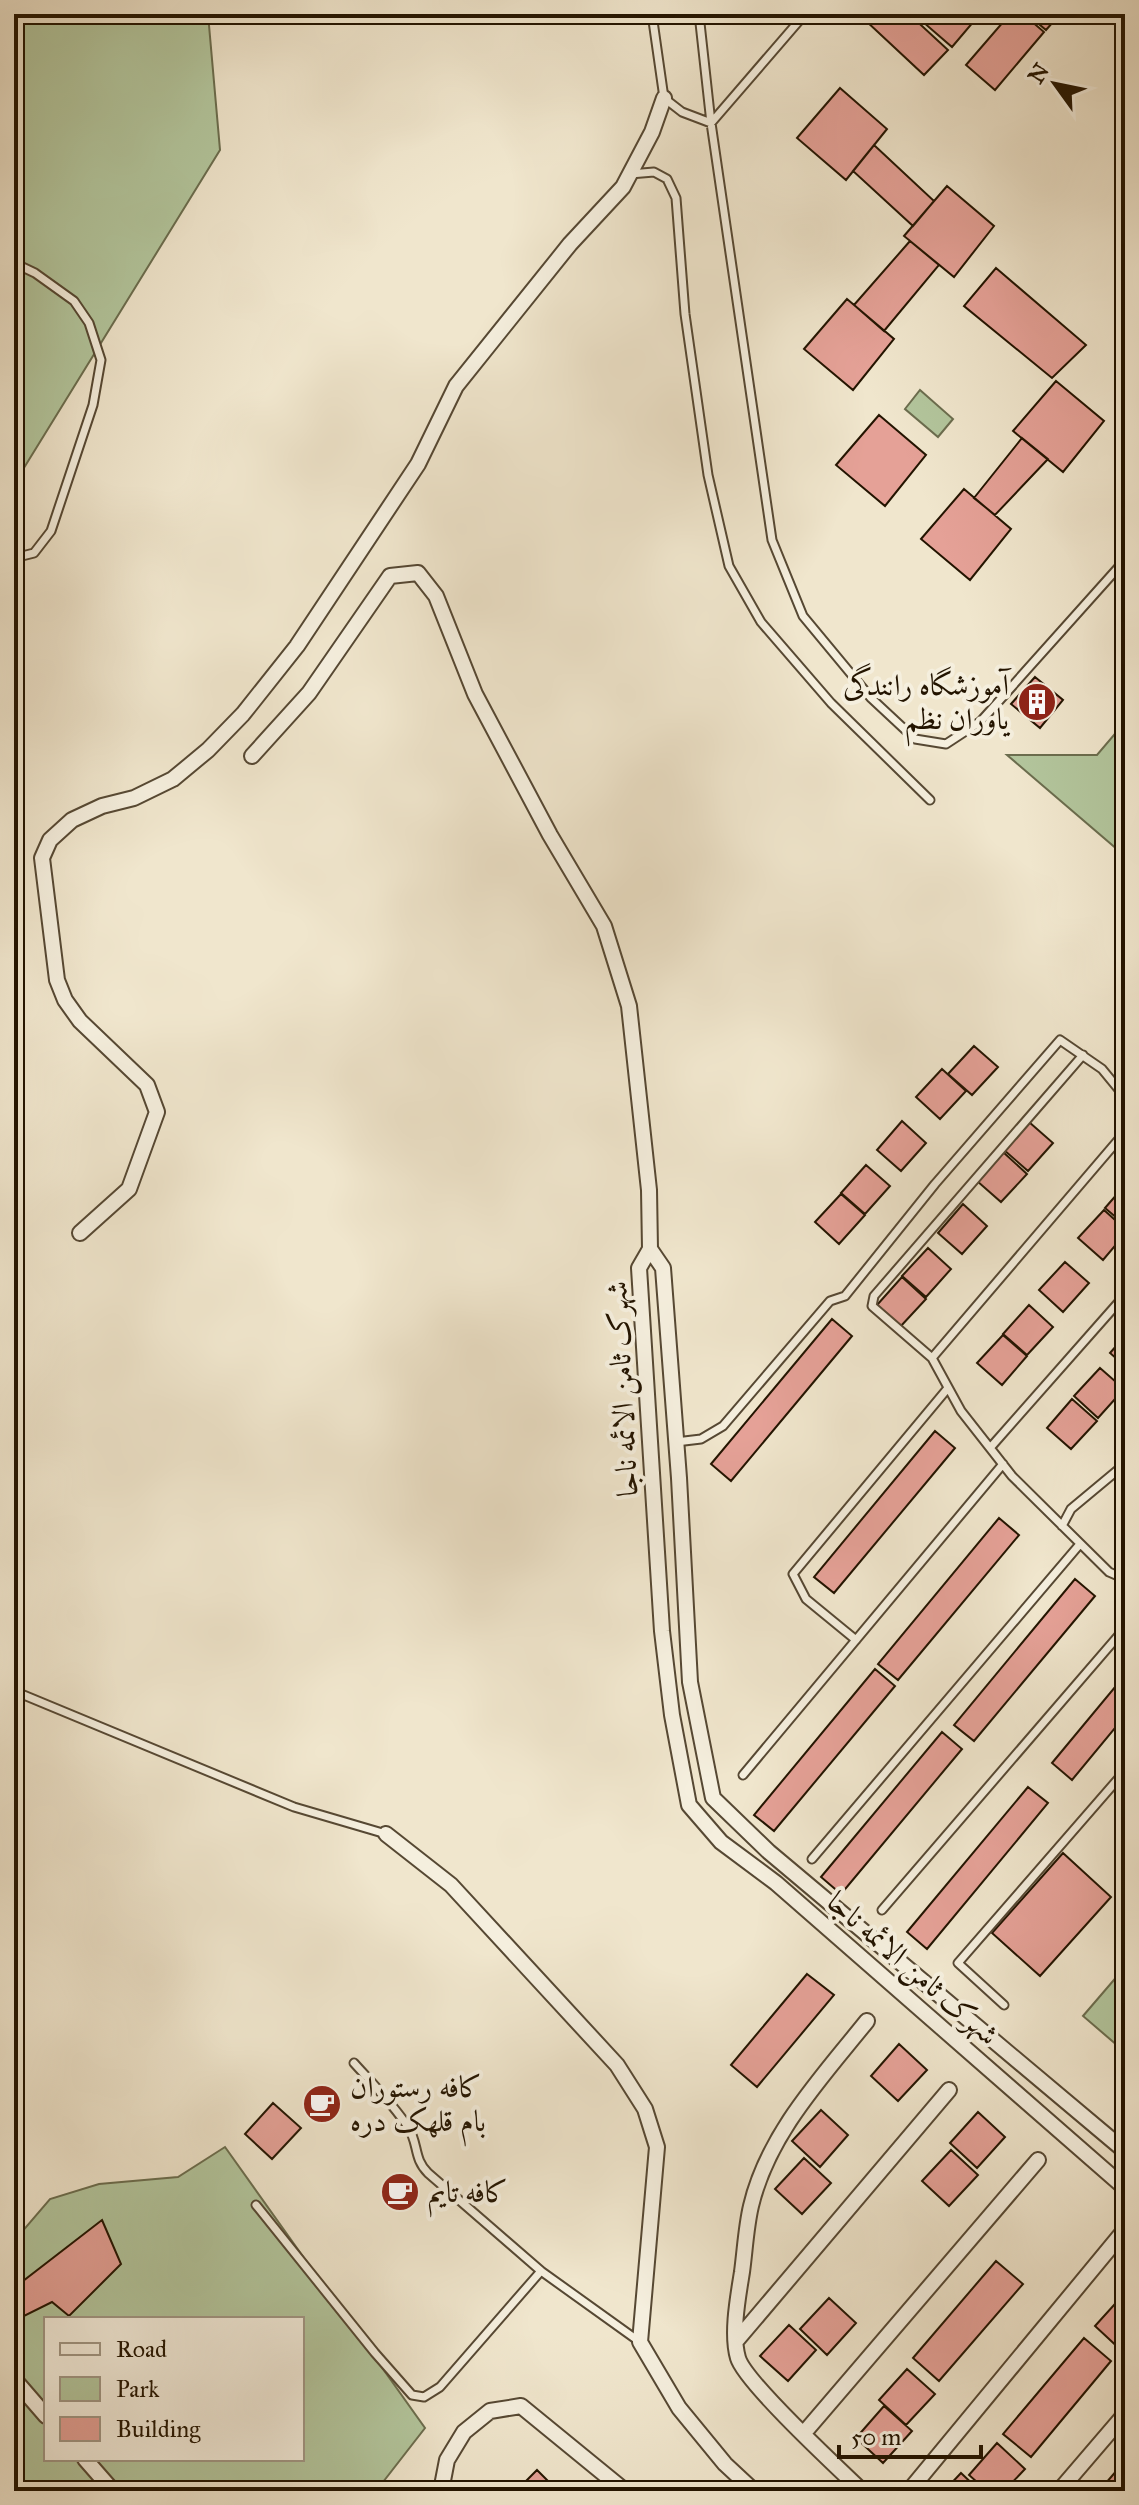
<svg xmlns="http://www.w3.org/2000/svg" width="1139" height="2505" font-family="'IM FELL Great Primer',Amiri,serif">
<rect width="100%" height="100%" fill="#f0e6cd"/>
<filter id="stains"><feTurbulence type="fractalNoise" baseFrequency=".0025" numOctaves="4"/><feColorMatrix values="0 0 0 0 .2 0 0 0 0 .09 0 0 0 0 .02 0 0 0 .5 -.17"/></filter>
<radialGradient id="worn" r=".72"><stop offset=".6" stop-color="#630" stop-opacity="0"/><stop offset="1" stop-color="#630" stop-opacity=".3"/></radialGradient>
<!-- green -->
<path fill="#b3c69d" stroke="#6b6d4e" stroke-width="2" fill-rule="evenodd" d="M14,14h194l12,136 -206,334z
M920,390l33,29 -15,18 -33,-28z
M1125,722v134l-118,-101h90z
M1125,1967v85l-42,-36z
M225,2147l200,281 -49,63h-362v-250l36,-42 49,-15 79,-7zM46,2319h256v140h-256z"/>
<!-- building -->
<path fill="#e5a197" stroke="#231400" stroke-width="2" d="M871,14h38l39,36 -24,25 -59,-55z
M930,14h50l-28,33 -29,-25z
M1010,14h13l21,18 -49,58 -29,-25z
M1027,14h33l-14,16z
M840,88l47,41 -41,51 -49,-42z
M874,145l60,56 -21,25 -60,-55z
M947,186l47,40 -40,51 -50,-41z
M910,241l29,24 -55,66 -30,-26z
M996,268l90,77 -34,33 -88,-72z
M847,299l47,40 -41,51 -49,-41z
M1056,381l48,40 -41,51 -50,-41z
M879,415l47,40 -41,51 -49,-41z
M1022,438l26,21 -53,56 -21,-17z
M964,489l47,40 -41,51 -49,-41z
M1035,677l28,23 -23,28 -29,-24z
M974,1046l24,21 -26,28 -24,-21z
M942,1069l24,22 -26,28 -24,-22z
M902,1121l24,22 -25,28 -24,-21z
M1029,1122l24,21 -25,28 -24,-21z
M1003,1152l24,22 -26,28 -24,-21z
M866,1165l24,21 -25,28 -24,-21z
M1125,1185v40l-20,-17z
M841,1194l24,21 -26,29 -24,-22z
M963,1204l24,22 -25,28 -24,-21z
M1104,1210l21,19v5l-22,26 -25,-22z
M928,1248l23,21 -25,28 -24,-21z
M1065,1262l24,21 -26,29 -24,-22z
M902,1277l24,22 -26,28 -23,-22z
M1029,1305l24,22 -26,28 -24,-21z
M832,1319l20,17 -121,145 -20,-17z
M1003,1335l24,21 -25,29 -25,-22z
M1125,1336v30l-15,-13z
M1100,1368l24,21 -26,29 -24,-22z
M1072,1399l25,22 -26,28 -24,-21z
M935,1431l20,17 -121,145 -20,-16z
M999,1518l20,17 -121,145 -20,-16z
M1075,1579l20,17 -121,145 -20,-16z
M875,1669l20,17 -121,145 -20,-16z
M1125,1675v41l-53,64 -20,-17z
M942,1732l20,17 -121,145 -20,-17z
M1028,1787l20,16 -121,146 -20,-17z
M1063,1853l48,44 -71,79 -48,-43z
M807,1974l27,21 -77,92 -26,-22z
M899,2044l28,26 -29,31 -27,-25z
M273,2103l28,25 -29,31 -27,-25z
M821,2110l27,25 -28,32 -28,-26z
M978,2112l27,25 -28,31 -27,-25z
M951,2150l27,25 -29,31 -27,-25z
M804,2158l27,25 -29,31 -27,-25z
M102,2220l19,44 -52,52 -17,-14 -38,19v-33z
M996,2261l27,23 -84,97 -26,-23z
M1123,2295l2,53 -3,3 -27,-25z
M829,2298l27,25 -29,32 -27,-26z
M789,2325l27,25 -28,31 -28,-25z
M1084,2338l27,23 -80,96 -28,-23z
M907,2369l28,25 -29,31 -27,-25z
M884,2406l28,25 -29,32 -27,-25z
M997,2443l28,26 -21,22h-17l-18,-16z
M1118,2469l7,6v16h-26z
M537,2470l21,21h-42z
M961,2473l19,18h-36z"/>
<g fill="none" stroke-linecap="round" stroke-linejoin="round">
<!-- service casing -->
<g stroke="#564833" stroke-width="11">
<path id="service" d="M652,14l12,84 18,14 29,11 94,-109
M699,14l12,109 61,417 31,76 68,82 44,41 31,5 35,-23 144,-161
M630,174l24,-2 13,7 9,19 9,116 23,161 21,91 32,56 70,81 99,97
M14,263l21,10 39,28 15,22 12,37 -8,45 -42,126 -17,22 -20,5
M1083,1055l-209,241 -2,10 60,52 29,53 51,65 97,96 16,7
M932,1358l193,-226
M676,1442l25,-3 22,-13 107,-125 15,-5 90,-112 125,-144 42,29 23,28
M990,1448l135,-153
M1062,1526l9,-17 54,-45
M856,1640l-50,-41 -13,-25 155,-186
M14,1691l280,116 92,27
M743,1775l260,-311
M812,1859l268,-315
M882,1910l243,-282
M1004,2005l-46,-42 167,-192
M354,2063c18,20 39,41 54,64 11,17 5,31 20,46l113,98 99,71
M1119,2146l6,-21
M256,2205l119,148 37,42 12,2 16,-10 101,-116"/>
</g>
<!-- minor casing -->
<g stroke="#564833" stroke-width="18">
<path id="minor" d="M252,756l57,-63 81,-117 28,-3 18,23 39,98 75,141 54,91 25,80 20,184 1,59
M80,1233l49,-44 28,-77 -10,-27 -67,-64 -15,-21 -8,-20 -15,-122 8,-18 22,-20 30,-14 32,-8 39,-19 35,-29 35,-36 54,-68 121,-182 38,-78 114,-142 53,-57 29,-55 12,-34
M386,1834l65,51 166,180 28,44 12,38 -17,195 39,66 46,56 29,27
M1125,2151l-356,-299 -56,-54 -23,-116 -11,-204 -16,-210 -13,-19 -11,19 23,363 10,84 17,90 32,37 55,41 349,305
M737,2340l212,-250
M14,2379l32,37
M804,2433l234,-273
M85,2459l28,32
M441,2491l6,-31 17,-28 26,-21 31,-5 104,85
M862,2491c-23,-22 -117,-109 -124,-133 -7,-24 0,-61 4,-86 3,-22 4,-45 9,-66 17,-72 71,-129 116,-185
M909,2491l214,-259
M1059,2491l66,-77"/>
</g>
<!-- service -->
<use href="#service" stroke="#f5efde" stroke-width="7"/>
<!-- minor -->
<use href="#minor" stroke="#f5efde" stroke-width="14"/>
</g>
<!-- icons -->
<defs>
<g id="building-disc" transform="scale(2)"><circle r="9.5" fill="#8f2418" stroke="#f5efde"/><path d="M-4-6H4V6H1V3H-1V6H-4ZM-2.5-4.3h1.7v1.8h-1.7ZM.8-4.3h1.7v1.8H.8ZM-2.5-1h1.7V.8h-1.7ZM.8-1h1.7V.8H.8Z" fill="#fff"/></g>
<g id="cafe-disc" transform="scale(2)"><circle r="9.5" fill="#8f2418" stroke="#f5efde"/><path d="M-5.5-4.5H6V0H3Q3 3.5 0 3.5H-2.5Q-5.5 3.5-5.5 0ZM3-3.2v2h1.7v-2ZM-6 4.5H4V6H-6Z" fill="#fff"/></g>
</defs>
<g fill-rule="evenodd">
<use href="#building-disc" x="1037" y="702"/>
<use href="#cafe-disc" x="322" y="2104"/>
<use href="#cafe-disc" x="400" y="2192"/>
</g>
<g text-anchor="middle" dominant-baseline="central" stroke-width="8" stroke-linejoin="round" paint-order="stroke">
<!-- poi labels -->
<g font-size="30" fill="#231400" stroke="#f5efde" text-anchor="start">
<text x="1009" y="685" text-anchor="end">آموزشگاه رانندگی<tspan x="1009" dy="34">یاوران نظم</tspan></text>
<text x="350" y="2087">کافه رستوران<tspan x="350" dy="34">بام قلهک دره</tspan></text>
<text x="428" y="2192">کافه تایم</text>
</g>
<!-- street labels -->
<g font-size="30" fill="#231400" stroke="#f5efde">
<text transform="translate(622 1389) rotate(-93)">شهرک ثامن الائمه ناجا</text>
<text transform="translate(913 1968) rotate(41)">شهرک ثامن الائمه ناجا</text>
</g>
</g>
<!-- margin -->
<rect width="1139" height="2505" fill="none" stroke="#f0e6cd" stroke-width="48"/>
<rect x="16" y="16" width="1107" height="2473" fill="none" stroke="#231400" stroke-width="4"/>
<rect x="24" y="24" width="1091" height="2457" fill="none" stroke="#231400" stroke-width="2"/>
<!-- legend -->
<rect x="44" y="2317" width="260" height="144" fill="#f5efde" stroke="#a19785" stroke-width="2"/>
<rect x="60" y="2343" width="40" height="12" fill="#f5efde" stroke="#a19785" stroke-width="2"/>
<text x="116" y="2357" font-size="24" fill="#231400">Road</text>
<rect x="60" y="2377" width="40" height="24" fill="#b3c69d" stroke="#a19785" stroke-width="2"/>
<text x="116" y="2397" font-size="24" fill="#231400">Park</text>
<rect x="60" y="2417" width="40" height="24" fill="#e5a197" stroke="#a19785" stroke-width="2"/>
<text x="116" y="2437" font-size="24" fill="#231400">Building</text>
<!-- north arrow -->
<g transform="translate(1055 84) rotate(303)" stroke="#f5efde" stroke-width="6" paint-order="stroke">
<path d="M0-6L14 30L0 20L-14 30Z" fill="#231400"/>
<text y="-12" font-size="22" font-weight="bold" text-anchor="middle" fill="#231400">N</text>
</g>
<!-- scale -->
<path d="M839 2445v12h142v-12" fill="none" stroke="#231400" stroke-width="4"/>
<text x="851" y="2445" font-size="24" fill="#231400" stroke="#f5efde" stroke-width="6" paint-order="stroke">50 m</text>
<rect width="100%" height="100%" filter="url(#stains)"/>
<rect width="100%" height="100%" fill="url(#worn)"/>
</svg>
